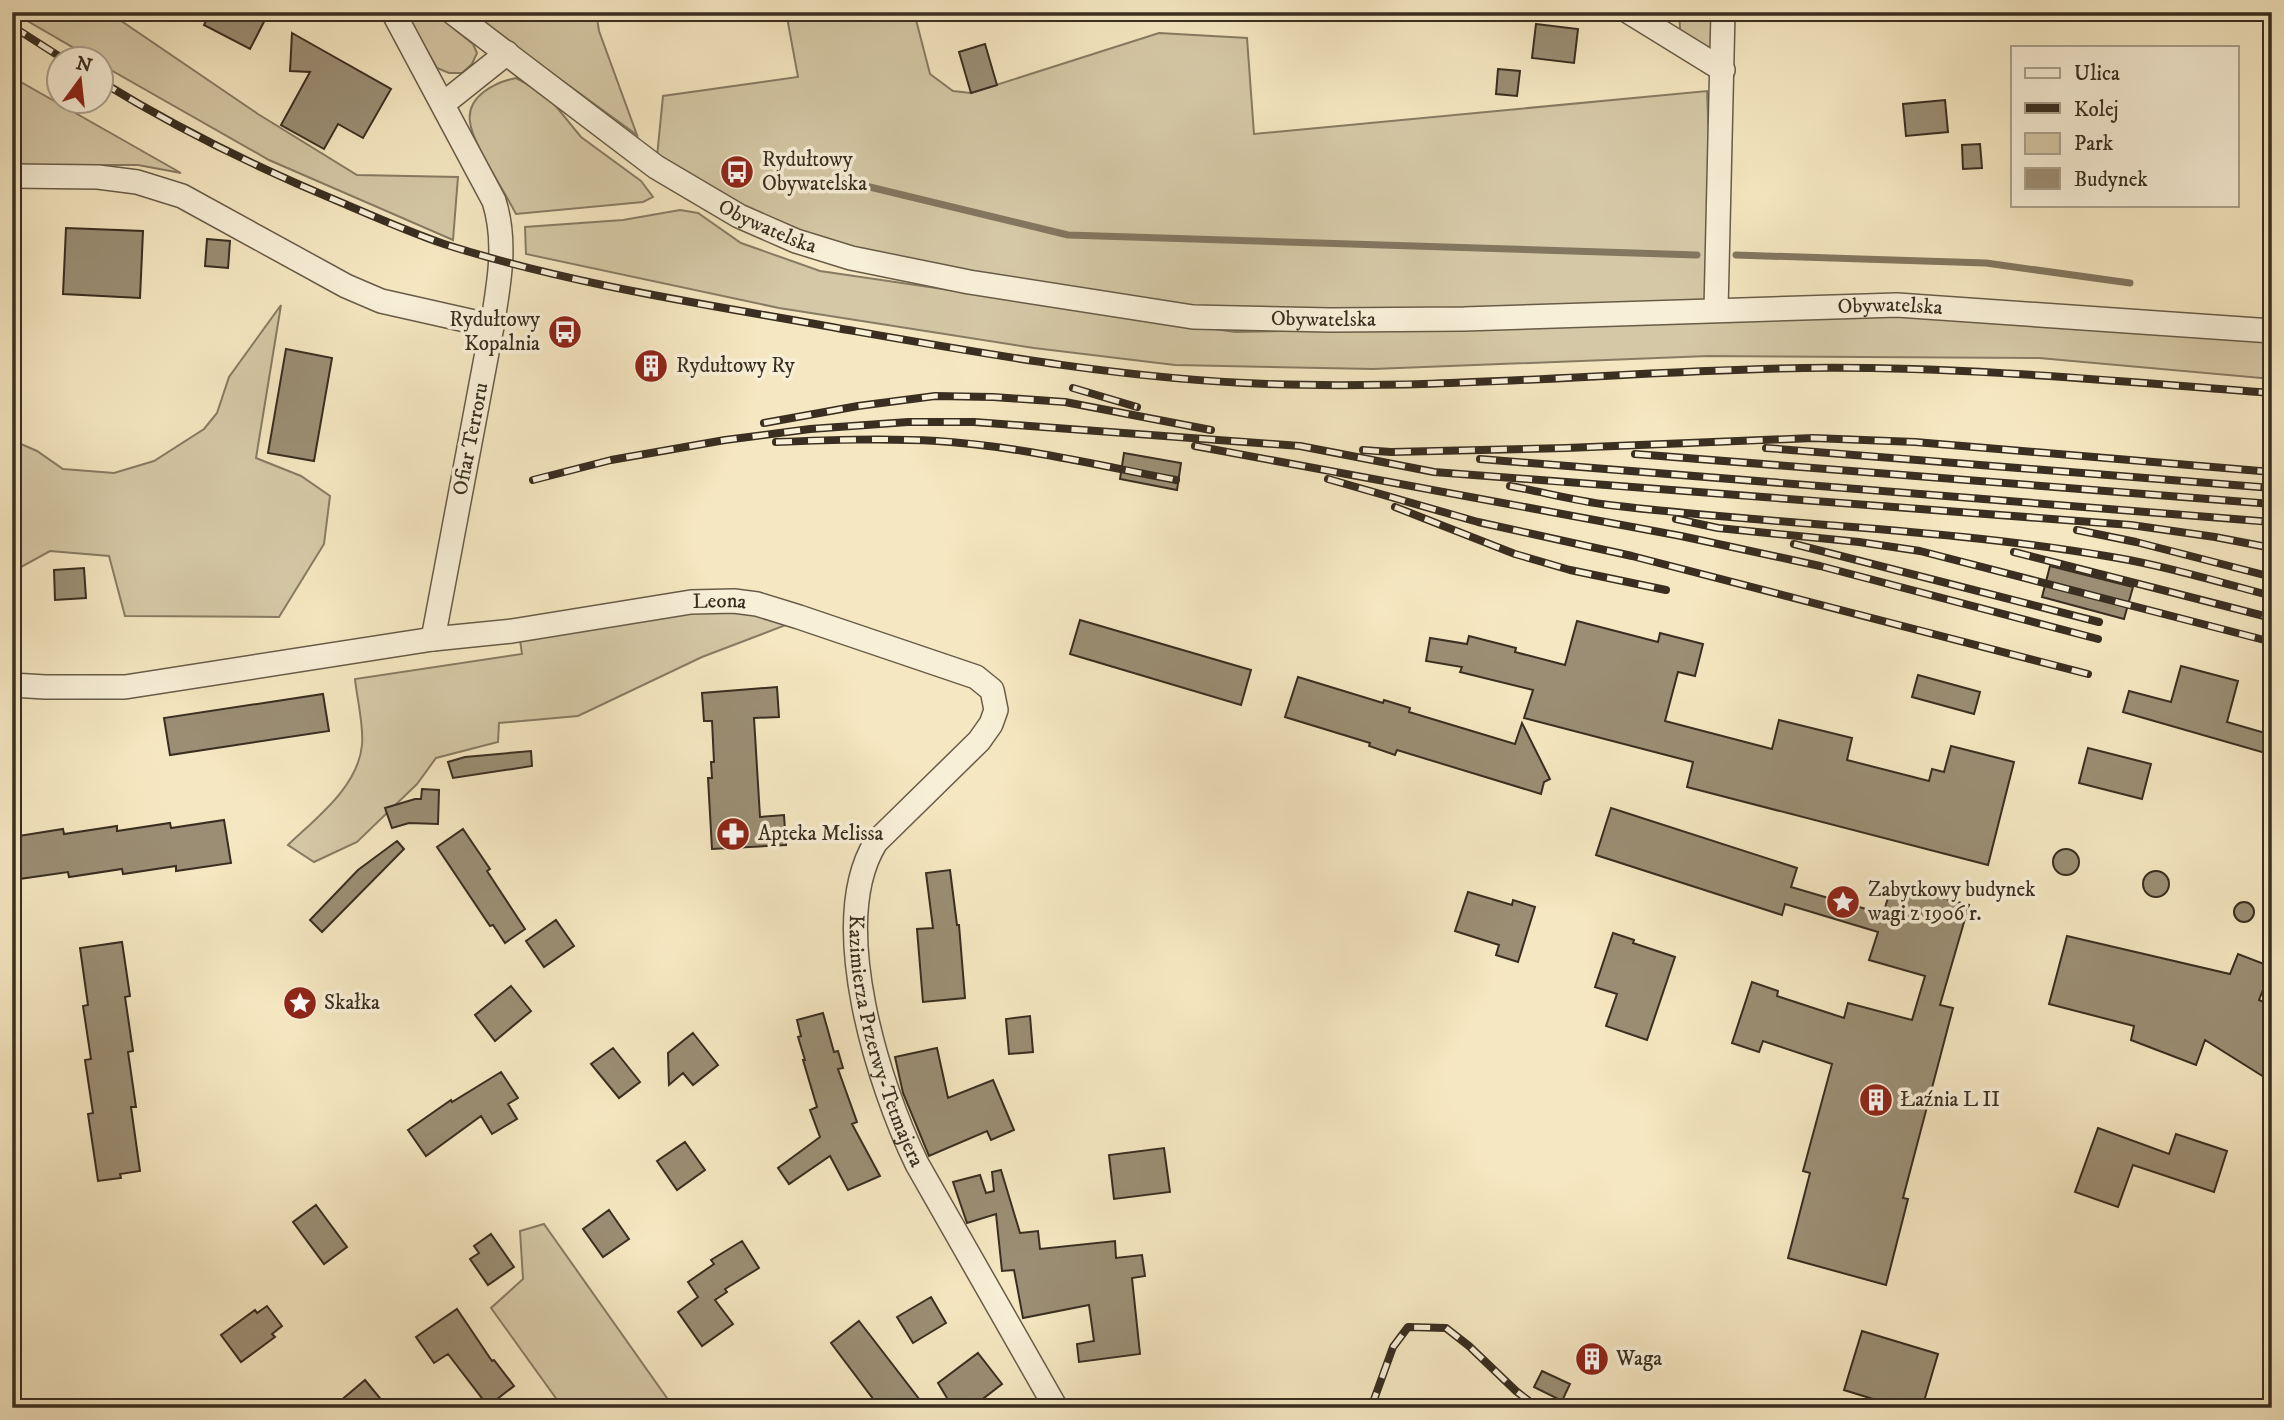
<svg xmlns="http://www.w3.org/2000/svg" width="2284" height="1420" font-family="'IM FELL DW Pica',serif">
<rect width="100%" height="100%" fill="#f5e7c1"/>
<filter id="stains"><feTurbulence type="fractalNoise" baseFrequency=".00286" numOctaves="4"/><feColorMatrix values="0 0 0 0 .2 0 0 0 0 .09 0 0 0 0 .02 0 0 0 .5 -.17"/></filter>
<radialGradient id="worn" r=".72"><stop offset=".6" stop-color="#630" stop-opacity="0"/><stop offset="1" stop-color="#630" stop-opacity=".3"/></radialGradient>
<!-- green -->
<path fill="#d5c8a6" stroke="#877b63" stroke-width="2" d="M12,12h96l150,102 99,61 101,2 -5,63 -184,-80 -167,-95v-5l-9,-1z
M409,12h24l40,32 4,9 -5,11 -10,9h-13l-12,-5 -29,-50z
M468,12h128l3,19 38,104z
M786,12h128l16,62 23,17 18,2 188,-60 88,5 7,96 453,-43 9,219 -523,7 -342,-59 -195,-91 7,-71 135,-19z
M1679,12h44v58l-42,-26z
M12,77l169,96 -43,-8h-126z
M516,78l30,16 35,43 60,44 12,16 -10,5 -127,12c-11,-22 -44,-71 -46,-92 -4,-26 26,-40 46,-44z
M680,210l18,3 43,30 79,28 415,61 373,-7 328,-11 336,28v37l-233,-21 -331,-2 -335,13 -198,-4 -141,-17 -255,-40 -253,-54 -1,-27 98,-7z
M281,305l-25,153 45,18 29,20 -6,48 -45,73 -154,-1 -16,-60 -59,-5 -38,21v-132l25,11 26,18 51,4 40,-12 50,-32 13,-16 12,-36z
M741,609l50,14 -89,34 -124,59 -79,7 -1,19 -62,16 -19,26 -60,58 -43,20 -26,-17c28,-27 70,-58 74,-100 2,-19 -5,-46 -7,-66l167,-25 -2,-14 164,-28z
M544,1224l130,184h-111l-72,-100 32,-29 -3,-48z"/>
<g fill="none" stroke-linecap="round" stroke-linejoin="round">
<!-- stream -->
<path stroke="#837760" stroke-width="7" d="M849,182l219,53 629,20
M1736,255l250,8 144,20"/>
</g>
<!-- building -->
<path fill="#9b8e74" stroke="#392e20" stroke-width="2" d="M210,12h59l-19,37 -46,-24z
M1536,24l42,5 -4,34 -42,-5z
M292,33l99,56 -28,49 -25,-14 -14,25 -43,-24 29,-53 -20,-1z
M985,44l12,41 -26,8 -12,-41z
M1498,69l22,2 -3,25 -21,-2z
M1945,100l3,32 -42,4 -3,-32z
M1980,144l2,24 -19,1 -1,-24z
M66,228l77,3 -3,67 -77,-4z
M207,239l23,2 -2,27 -23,-2z
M286,349l46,9 -18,103 -46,-8z
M641,354l23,4 -3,21 -23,-4z
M1124,453l57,10 -4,27 -57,-11z
M2050,566l83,21 -9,32 -82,-22z
M84,568l2,30 -31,2 -1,-30z
M1080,620l171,50 -10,35 -171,-51z
M1577,621l81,21 2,-9 43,11 -8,32 -17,-4 -13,49 107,28 7,-29 73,18 -5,22 82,21 3,-12 12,3 7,-26 63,16 -26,103 -301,-78 6,-25 -169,-44 9,-28 -73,-18 2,-5 -36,-6 4,-23 37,6 2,-8 47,12 -1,4 50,13z
M2181,666l57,15 -11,41 45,13v20l-149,-43 6,-21 42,11z
M1918,675l62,17 -6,22 -62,-17z
M1298,677l85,26 1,-3 26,8 -1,4 106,32 7,-21 28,56 -6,3 -3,12 -144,-44 -2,5 -26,-9 1,-3 -85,-26z
M777,687l2,30 -25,1 6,99 24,-2 2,30 -74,4 -4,-71h4l-1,-16h3l-2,-41h-8l-2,-28z
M323,694l6,37 -159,24 -6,-37z
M2088,748l63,16 -9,35 -63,-16z
M531,751l1,15 -79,12 -5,-16 17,-5z
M422,789l17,1 -1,34 -29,-1 -17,5 -7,-20 30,-9h6z
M1611,808l186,60 -6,19 92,27 9,-29 77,20 -29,100 13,3 -50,190 5,1 -22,86 -98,-27 22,-85 -7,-2 29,-107 -69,-23 -4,11 -27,-9 20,-61 26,9 -1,5 67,22 4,-15 64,17 13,-44 -56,-16 9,-28 -93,-28 -3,11 -186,-60z
M224,820l7,43 -55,8v-5l-53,8 -1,-5 -53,8 -1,-5 -56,8v-43l51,-8 1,5 53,-8v5l53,-8 1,5z
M463,829l27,40 -3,2 38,58 -20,14 -12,-18 -3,1 -53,-79z
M397,841l7,8 -82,83 -12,-12 48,-50z
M2053 862a13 13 0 1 1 26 0a13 13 0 1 1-26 0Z
M950,870l7,55h2l6,73 -42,4 -6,-73 16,-1 -7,-55z
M2143 884a13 13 0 1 1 26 0a13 13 0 1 1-26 0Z
M1468,892l44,13 1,-5 22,7 -17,55 -22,-7 3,-10 -44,-14z
M2234 912a10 10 0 1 1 20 0a10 10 0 1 1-20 0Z
M556,920l18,26 -30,21 -18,-26z
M1613,933l21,7 -1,3 42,14 -28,83 -41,-14 11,-32 -22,-7z
M2067,936l163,38 8,-20 34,13 -13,33 13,6v76l-67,-42 -9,25 -65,-25 3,-14 -85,-22z
M122,942l8,54 -5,1 8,54 -5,1 8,55h-5l9,64 -20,3 1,4 -23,3 -10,-67 5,-1 -8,-53 6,-1 -8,-53 5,-1 -8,-57z
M511,986l20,25 -36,30 -20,-26z
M823,1013l11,39 4,-1 5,17 -5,1 19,53 -5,2 28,52 -32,14 -18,-34 -41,28 -11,-16 42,-31 -10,-27 7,-3 -14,-47h2l-7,-23 3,-1 -4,-16z
M1030,1016l3,36 -24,2 -3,-35z
M693,1033l25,32 -25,20 -10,-12 -14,12 -1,-32z
M613,1048l27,34 -21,16 -28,-34z
M937,1048l11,50 45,-18 21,50 -23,10 -4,-9 -58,25 -26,-63 -8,-36z
M501,1072l17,26 -10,6 9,15 -25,15 -11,-18 -55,40 -18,-26 43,-30 1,2z
M2098,1128l71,26 7,-20 51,17 -13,41 -81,-27 -15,42 -43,-15z
M685,1142l20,28 -28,20 -20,-29z
M1164,1148l6,44 -56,7 -5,-44z
M1001,1170l19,63 18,-2 2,18 75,-8 1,17 26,-3 3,21 -13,2 8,76 -61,8 -2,-18 17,-3 -5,-36 -66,13 -9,-48 -12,1 -6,-57 -29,9 -14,-41 27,-7 6,18 8,-2 -2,-19z
M316,1205l31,42 -23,17 -31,-42z
M609,1210l20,29 -26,18 -20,-28z
M491,1234l23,33 -26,18 -18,-26 9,-6 -5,-7z
M742,1241l17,27 -34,21 2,3 -12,8 18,24 -31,22 -24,-34 20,-15 -10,-15 26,-18 -3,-4z
M931,1297l15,26 -33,20 -16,-26z
M267,1306l15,20 -10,8 3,3 -34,25 -20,-27 34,-25 2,3z
M457,1309l35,52 2,-1 20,26 -26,20 -40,-52 -14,9 -18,-26z
M859,1321l67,87h-46l-49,-65z
M1862,1331l76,23 -16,54h-20l-58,-18z
M978,1353l24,31 -31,24h-18l-15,-25z
M1542,1371l28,13 -8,17 -28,-14z
M365,1380l23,28h-56z"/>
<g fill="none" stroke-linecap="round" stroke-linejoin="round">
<!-- minor casing -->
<g stroke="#685c48" stroke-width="26">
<g id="minor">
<path d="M393,12l101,189c13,41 5,83 -2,125l-59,313"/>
<path id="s1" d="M452,12l204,155 83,49 57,25 55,17 118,24 224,35 137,3 134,-1 433,-14 375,26"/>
<path d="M1629,12l94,58"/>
<path d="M443,104l64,-51"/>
<path d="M12,176l86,1 39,5 45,14 164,90 35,15 111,25"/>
<path d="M1716,310l7,-298"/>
<path id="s2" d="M12,685l33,2h80l308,-48 79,-8 179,-29 43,-1 23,3 42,13 177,60 16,13 4,20 -5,14 -12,17 -103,101c-50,80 3,244 41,322l139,244"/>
</g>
</g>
<!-- minor -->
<use href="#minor" stroke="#f8efd7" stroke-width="23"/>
<!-- rail casing -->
<g stroke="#392e20" stroke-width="8">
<path id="rail" d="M12,26l53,34
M102,82c76,47 156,86 238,120 35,15 69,30 104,42 128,41 261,60 393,84 143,25 286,51 431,56 179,6 357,-13 536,-16 156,-2 312,13 468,25
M1073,388l64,19
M764,423l94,-17 77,-10 58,1 72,5 146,28
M776,442c54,-2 108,-4 161,-1 81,5 160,24 239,39
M1195,446l486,90 139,30 278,73
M1766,448l506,40
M1363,450l28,2 175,-4 247,-10 102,4 357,30
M1635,454l637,50
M1480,459l792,63
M1328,479l150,43 154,34 456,118
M533,480l78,-20 114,-20 85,-11 98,-7h66l326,24 134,26 697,53 84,12 57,11
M1510,486c33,6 66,15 99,19 167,20 337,23 503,52 54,9 107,25 160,39
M1395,507l120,47 55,16 96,20
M1676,519l42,9 141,14 61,9 352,91
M2077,530l59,12 136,35
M1794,544l305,78
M2014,552l258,66
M1371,1408l22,-61 15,-20 38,1 23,18 47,45 22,17"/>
</g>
<!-- rail -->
<use href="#rail" stroke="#f8efd7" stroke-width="5" stroke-dasharray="16" stroke-linecap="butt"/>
</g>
<!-- icons -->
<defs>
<g id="bus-disc" transform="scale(1.75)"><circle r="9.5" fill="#8f2418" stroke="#f8efd7"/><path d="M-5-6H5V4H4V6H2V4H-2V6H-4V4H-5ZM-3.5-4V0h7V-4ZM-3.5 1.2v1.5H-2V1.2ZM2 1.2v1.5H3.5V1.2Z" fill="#fff"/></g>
<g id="building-disc" transform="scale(1.75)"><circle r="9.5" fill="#8f2418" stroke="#f8efd7"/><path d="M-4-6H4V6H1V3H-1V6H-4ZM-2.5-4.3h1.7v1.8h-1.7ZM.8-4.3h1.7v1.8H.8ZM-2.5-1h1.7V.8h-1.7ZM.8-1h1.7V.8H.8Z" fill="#fff"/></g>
<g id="pharmacy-disc" transform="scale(1.75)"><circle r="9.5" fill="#8f2418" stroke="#f8efd7"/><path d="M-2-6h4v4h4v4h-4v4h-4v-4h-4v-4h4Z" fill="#fff"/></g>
<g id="sight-disc" transform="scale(1.75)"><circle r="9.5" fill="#8f2418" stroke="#f8efd7"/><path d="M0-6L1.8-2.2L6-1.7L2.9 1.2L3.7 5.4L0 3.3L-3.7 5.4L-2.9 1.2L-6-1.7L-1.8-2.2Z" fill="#fff"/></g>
</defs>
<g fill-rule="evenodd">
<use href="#bus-disc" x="737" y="172"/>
<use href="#bus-disc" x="565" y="332"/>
<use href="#building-disc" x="651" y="366"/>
<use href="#pharmacy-disc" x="733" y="834"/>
<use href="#sight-disc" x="1843" y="902"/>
<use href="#sight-disc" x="300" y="1003"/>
<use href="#building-disc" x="1876" y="1100"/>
<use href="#building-disc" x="1592" y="1359"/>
</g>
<g text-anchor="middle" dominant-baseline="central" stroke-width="7" stroke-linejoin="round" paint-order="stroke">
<!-- poi labels -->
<g font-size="21" fill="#392e20" stroke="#f8efd7" text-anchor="start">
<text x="762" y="160">Rydułtowy<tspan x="762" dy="24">Obywatelska</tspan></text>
<text x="540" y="320" text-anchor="end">Rydułtowy<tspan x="540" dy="24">Kopalnia</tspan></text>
<text x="676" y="366">Rydułtowy Ry</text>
<text x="758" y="834">Apteka Melissa</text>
<text x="1868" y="890">Zabytkowy budynek<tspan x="1868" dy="24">wagi z 1906 r.</tspan></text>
<text x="324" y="1003">Skałka</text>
<text x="1900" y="1100">Łaźnia L II</text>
<text x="1616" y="1359">Waga</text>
</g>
<!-- street labels -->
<g font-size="21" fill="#392e20" stroke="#f8efd7">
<text stroke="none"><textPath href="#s1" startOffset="383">Obywatelska</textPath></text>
<text stroke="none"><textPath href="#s1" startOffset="1517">Obywatelska</textPath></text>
<text stroke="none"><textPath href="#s1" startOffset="950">Obywatelska</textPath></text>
<text transform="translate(471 439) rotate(-79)">Ofiar Terroru</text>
<text stroke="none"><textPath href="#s2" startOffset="714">Leona</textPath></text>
<text stroke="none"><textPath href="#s2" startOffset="1410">Kazimierza Przerwy-Tetmajera</textPath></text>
</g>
</g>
<!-- margin -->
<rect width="2284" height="1420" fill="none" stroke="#f5e7c1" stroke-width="42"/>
<rect x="14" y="14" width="2256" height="1392" fill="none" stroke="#392e20" stroke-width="3.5"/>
<rect x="21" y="21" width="2242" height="1378" fill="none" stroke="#392e20" stroke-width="2"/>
<!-- legend -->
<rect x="2011" y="46" width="228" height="161" fill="#f8efd7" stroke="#aca28e" stroke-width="2"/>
<rect x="2025" y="68" width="35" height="10" fill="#f8efd7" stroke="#aca28e" stroke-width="2"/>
<text x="2074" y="80" font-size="21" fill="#392e20">Ulica</text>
<rect x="2025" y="103" width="35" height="10" fill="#392e20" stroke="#aca28e" stroke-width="2"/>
<text x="2074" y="116" font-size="21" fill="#392e20">Kolej</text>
<rect x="2025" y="133" width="35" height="21" fill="#d5c8a6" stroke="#aca28e" stroke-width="2"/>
<text x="2074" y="150" font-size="21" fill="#392e20">Park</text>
<rect x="2025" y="168" width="35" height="21" fill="#9b8e74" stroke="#aca28e" stroke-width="2"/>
<text x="2074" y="186" font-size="21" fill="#392e20">Budynek</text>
<!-- north arrow -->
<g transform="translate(80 80) rotate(15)"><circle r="33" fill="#f8efd7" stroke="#aca28e" stroke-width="2"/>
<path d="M0-5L12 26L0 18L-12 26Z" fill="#8f2418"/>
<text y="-10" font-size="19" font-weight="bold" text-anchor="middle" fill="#392e20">N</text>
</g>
<rect width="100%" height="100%" filter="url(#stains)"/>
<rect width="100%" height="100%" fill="url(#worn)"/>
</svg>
